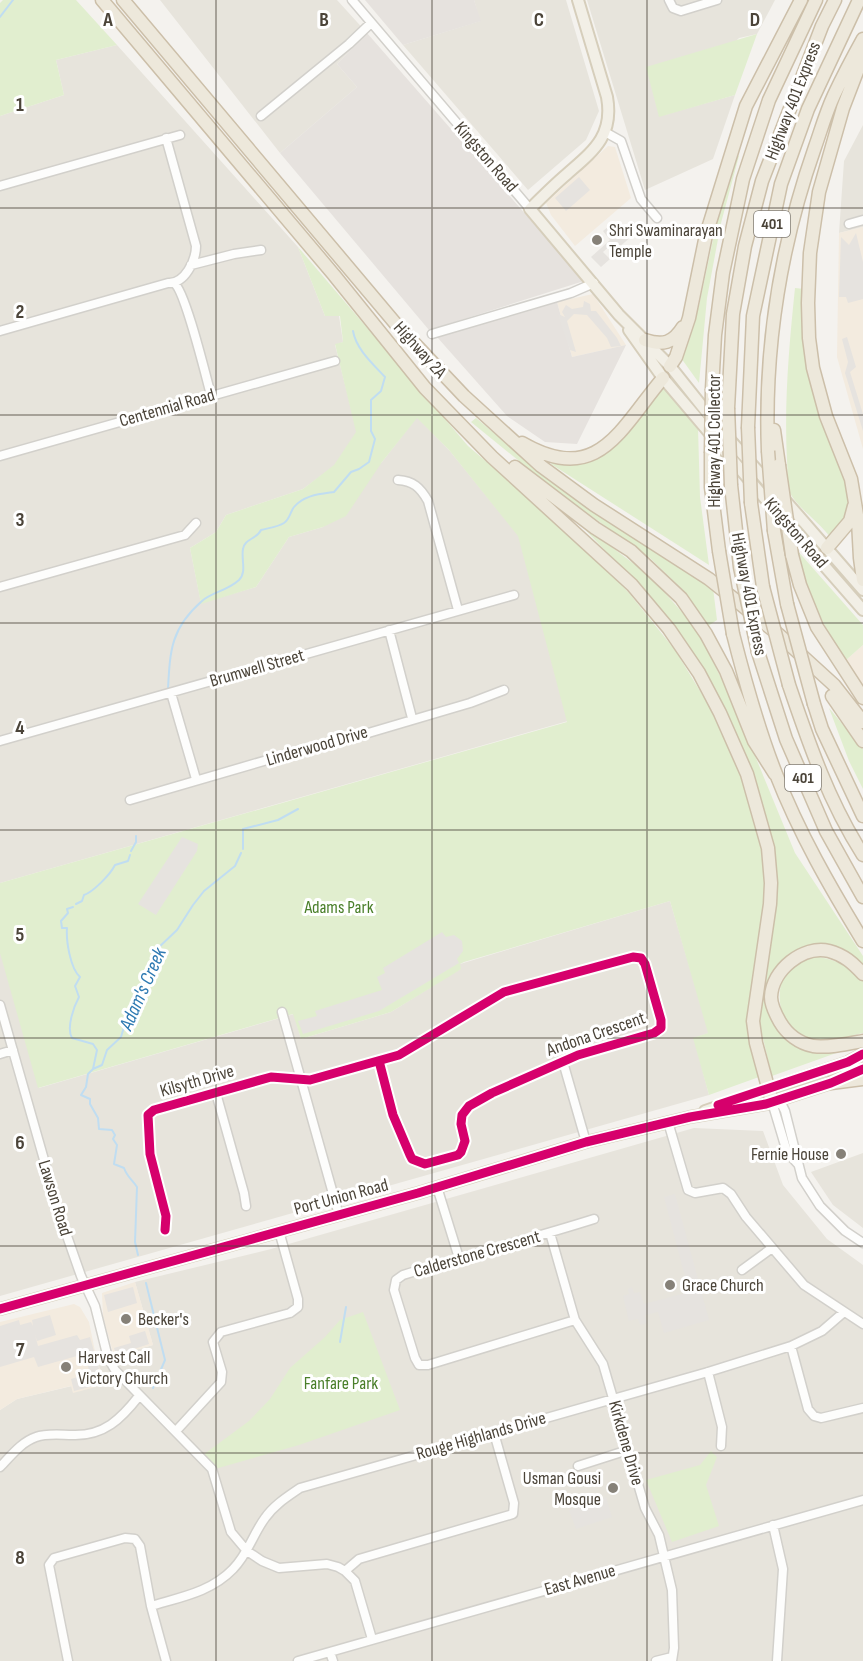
<svg xmlns="http://www.w3.org/2000/svg" width="863" height="1661" font-family="'Sofia Sans Condensed',sans-serif">
<rect width="100%" height="100%" fill="#f4f2ee"/>
<!-- residential -->
<path fill="#e7e4dc" d="M160,0h177l30,33 -30,31 20,23 -77,66z
M474,0h92l33,111 -13,29 -58,50 -125,-145 77,-24z
M587,0h188l-18,34 -18,4 -79,78 75,-21 -22,64 -68,31z
M117,45l181,202 27,69h14l4,26 -8,3 22,87 -23,34 -31,23 -77,26 -10,17 -26,16 11,55 55,-16 33,-50 34,-10 59,-65 35,-45 32,33 70,86 49,185 -568,162v-767l64,-21 -8,-35z
M863,125v102l-24,6 5,-72z
M670,901l39,132 -15,5 15,57 -709,201v-348l39,140 255,-74 7,25 90,-27 69,-43v-5z
M694,1128l69,3 20,54 44,54 36,26v396h-863v-251l17,-11 55,-13 1,6 37,-9 -12,-17 16,-10 39,-11 -18,-63 136,-33z
M863,1153v75l-30,-23 -22,-33z"/>
<!-- commercial -->
<path fill="#f3ebdf" d="M608,146l7,1 16,51 -56,48 -24,-31 -5,-12z
M863,227v222l-26,-92 2,-124z
M593,294l33,51 -54,12 -15,-55z
M863,645v42l-17,-27z
M135,1282l18,63 -39,11 -11,-39 -1,-24z
M74,1304l6,3 9,15 9,44 13,17 -38,10 -2,-7 -54,13 -17,11v-88z"/>
<!-- industrial -->
<path fill="#e6e2de" d="M365,0h109l7,21 -78,24z
M367,33l217,248 -155,49 -149,-177 77,-66 -20,-23z
M557,302l15,55 54,-12 -49,99 -32,-2 -38,-26 -70,-79z"/>
<!-- green -->
<path fill="#e1eecf" d="M3,0h73l41,45 -61,15 8,35 -64,21v-113z
M757,34l-22,61 -76,22 -13,-50z
M736,155l3,1 -18,67 -14,75 -8,85 -18,-25 18,-52 18,-85z
M298,247l170,199 120,103 41,44 46,57 36,59 32,68 16,54 6,57 -11,96 5,93 -50,18 -16,-57 15,-5 -38,-132 -206,61 -4,2 1,5 -6,4 -64,39 -90,27 -8,-25 -255,74 -38,-135v-70l567,-161 -49,-186 -69,-86 -32,-32 -35,44 -36,54 -23,11 -34,10 -33,50 -55,17 -11,-56 26,-16 10,-17 77,-26 31,-24 22,-33 -21,-88 8,-2 -3,-26h-15z
M795,288l9,1 2,55 41,135 4,32 -21,26c-10,-14 -33,-30 -40,-44 -4,-8 -2,-23 -3,-32 -3,-58 2,-115 8,-173z
M663,386l35,42 2,69 9,68 -158,-101 3,-4h37l19,-10z
M476,418l81,68 156,102 4,32 -9,6 -22,-33 -36,-35 -99,-71 -80,-65z
M575,519l76,58 37,42 15,22 32,66 60,146 68,103v11l-19,-13h-51l-26,42 17,40 69,11 -81,29 -12,-50v-21l12,-157 -17,-70 -34,-76 -83,-117z
M796,549l67,76v20l-17,15c-27,-40 -37,-65 -50,-111z
M829,708l34,41v40l-14,-28z
M811,956c22,2 37,9 52,25v52l-9,2 -1,3c-15,2 -32,5 -46,0 -30,-10 -37,-54 -13,-74 5,-3 12,-5 17,-8z
M363,1312l37,98 -101,35 -84,24 -12,-14 46,-34 21,-22 20,-31 35,-31 15,-17z
M711,1451l6,6 -11,28 13,41 -47,16 -26,-62 54,-15z"/>
<!-- parking -->
<path fill="#e6e3df" d="M579,177l11,13 -24,21 -11,-13z
M633,221l7,8 -23,20 -5,-5 -9,8 7,7 -9,8 -10,-10 19,-17 -7,-9 5,-4 8,8z
M856,233l7,29v37l-15,4 -2,-6h-7l2,-60 8,8z
M584,301l6,3 1,7h5l21,27 4,8 -10,1 -4,-9 -20,-23 -13,-1 -7,7 9,31 -6,-2 -12,-36 7,3 -3,-5 4,-7 6,4 11,-2z
M847,337l9,30 -6,5 13,42v17l-18,-58 3,-11 -6,-23z
M182,837l16,7 -1,7 -41,64 -18,-11z
M442,932l4,5 8,-2 8,6 1,10 -6,8 2,4 -80,48 -76,23 -5,-13 19,-5 -2,-5 67,-21 -5,-13 8,-4 -2,-5z
M675,1194l34,126 -45,13 -6,-21 -13,3 2,8 -7,2 -2,-6 -9,2 -6,-25 6,-2 -1,-5 4,-2 2,6 6,-1 4,12 45,-12 -25,-95z
M133,1287l4,16 -29,9 -4,-17z
M50,1315l6,20 -19,6 -2,-6 3,11 39,-11 3,5 10,-3 9,32 -3,1h4l5,13 -31,8 -3,-12 19,-6 -6,-19 -46,13 -4,-10 -34,10v-41l19,-6 1,5 11,-3 2,4 -1,-6z
M145,1331l4,13 -33,11 -2,-7 17,-5 -2,-7z
M606,1497l6,20 -36,12 -7,-19z"/>
<g fill="none" stroke-linecap="round" stroke-linejoin="round">
<!-- stream -->
<path stroke="#c0ddf1" stroke-width="2" d="M0,17l13,-17
M168,689c2,-39 3,-61 34,-88 10,-9 25,-10 37,-21 8,-8 2,-20 4,-31 1,-10 14,-10 18,-19 7,-2 17,-3 23,-7 6,-4 6,-11 10,-16 10,-12 26,-13 40,-15l17,-20 8,-3 10,-7 6,-23 -4,-8v-31l10,-9 4,-14c-12,-13 -29,-28 -32,-46
M243,849v-20l35,-9 20,-11
M131,851l5,-9v-6
M76,904l6,-3 2,-6c9,-3 26,-20 31,-30l13,-4 2,-6
M73,907l-6,2 1,4 -7,8 1,7h5c-1,12 3,40 13,49l-5,9 4,11c-5,9 -13,31 -7,41l21,6 4,6 -4,19 -5,5 -2,13 -5,8 9,4v5l8,14 1,11 13,1 3,5 -2,4 4,6 -3,19 10,4c3,9 8,11 13,19l-2,55 3,13
M93,1069l9,-4 5,-15 14,-13 8,-27 23,-32 5,-29 20,-19 16,-25 11,-14 31,-25 6,-13
M146,1283l19,77 -12,28
M340,1342l6,-35"/>
<!-- minor casing -->
<g stroke="#d2d0cb" stroke-width="11">
<path id="minor" d="M352,0l178,209
M669,0l4,8 8,3 36,-11
M261,116l88,-72 22,-21
M605,132l16,9 20,58 16,19
M0,186l180,-51
M849,224l14,-4
M191,265l43,-11 27,-4
M174,283c11,7 32,94 37,112
M0,331l168,-48c17,1 28,-23 28,-37l-30,-108
M432,334l139,-41 23,-10
M0,456l335,-95
M398,480c15,1 22,7 30,21l30,109
M0,587l185,-52 11,-12
M389,630l23,88
M171,693l25,86
M0,741l514,-146
M130,800l168,-49 50,-12 122,-36 34,-13
M0,1005l60,211 21,60 14,30 13,52 7,12 97,99 19,63 16,19 15,10 17,7 48,-4 11,3 7,4 10,10 17,58
M282,1012l57,203
M0,1054l13,-4
M563,1062l23,80
M216,1093l28,100 2,13
M772,1102l10,3 3,6 17,67 18,28 25,25 18,12
M772,1102l15,50 11,12
M668,1122l20,68 7,3 28,-5 8,6 15,23 58,68 59,39
M437,1187l22,71
M165,1230l1,-14 -16,-62 -2,-39 6,-5 117,-33 39,3 89,-25 105,-63 129,-35 8,1 4,6 16,56v8l-7,5 -76,22 -86,38 -23,13 -7,9 -1,9 4,17 -4,11 -3,3 -33,9 -13,-5 -2,-4 -17,-40 -14,-54
M550,1233l25,87 28,44 42,144 14,27 13,55 2,58 -2,13
M742,1270l30,-22
M575,1320l-147,45h-9l-4,-7 -21,-68 2,-10 7,-5c64,-20 128,-36 191,-56
M791,1346l17,63 6,7 7,2 42,-10
M708,1372l14,55 -1,19
M176,1431l45,-49 1,-10 -9,-30 8,-10 69,-19 8,-6v-8l-19,-68
M578,1466l50,-16
M0,1467c10,-10 21,-25 36,-30 11,-4 25,-2 37,-2 31,1 48,-16 66,-39
M773,1525l10,44 -6,92
M345,1571l14,-12 154,-45 1,-11 -20,-70
M151,1606c30,-9 60,-14 82,-37 15,-15 20,-35 32,-51 9,-13 22,-21 35,-30l408,-116 83,-26 31,-15 22,-19
M330,1652l3,9
M68,1661l-19,-96 5,-7 71,-20 10,1 5,7 11,60 15,55
M298,1661l565,-161
M656,1661l16,-4"/>
</g>
<!-- major casing -->
<g stroke="#d6cebb" stroke-width="14">
<path id="major" d="M578,0l29,97c7,39 -14,54 -40,77 -13,11 -25,23 -37,35l89,106 51,51 51,64 51,57
M629,330l34,48 111,131
M783,498l80,92
M787,523l76,87
M705,1111l143,-49 15,-8
M0,1309l418,-116 168,-51 104,-25 76,-13 65,-21 32,-14"/>
</g>
<!-- highway casing -->
<g stroke="#ccbfa9" stroke-width="15">
<path id="highway" d="M102,0l232,275 91,113 67,69 140,128 37,44 30,44 21,40 27,61 21,74 3,35 -1,21 -17,117 3,22 16,59
M123,0l272,323 69,73 77,70 53,39 115,74 69,55 56,51 29,37
M863,56l-20,52 -24,84 -9,61 -2,50 1,35 4,30 13,48 25,63 7,42 2,37 3,22
M645,340c18,6 28,3 38,-13
M670,366l6,-9 13,-39 17,-83 40,-129 55,-106
M712,389l3,-54 8,-62 20,-94 26,-79 47,-100
M728,408l5,-94 12,-68 17,-65 60,-155 13,-26
M748,427l5,-111 28,-132 27,-75 51,-109
M774,430l5,35
M522,443c76,44 98,-14 141,-65
M768,451c-4,-103 13,-207 47,-304 6,-17 11,-35 19,-52 9,-19 19,-38 29,-56
M711,453v34l8,64
M515,467l80,61 36,23 50,47 25,36 20,37 28,70 21,33
M731,485l9,82
M751,503l12,84
M774,531l13,73
M827,548l23,-27 4,-15
M792,555l8,30 17,42 46,71
M733,634c12,47 25,95 43,140 23,59 54,113 87,167
M758,652l28,87 40,92 37,66
M789,685c20,59 40,117 74,170
M832,696l31,45
M814,704l8,25 41,87
M863,974c-10,-11 -19,-19 -34,-23 -26,-6 -57,19 -58,46 0,9 5,18 9,25 7,12 19,21 33,24 16,2 34,-2 50,-5
M831,1083l32,-4"/>
</g>
<!-- minor -->
<use href="#minor" stroke="#fdfdfc" stroke-width="8"/>
<!-- major -->
<use href="#major" stroke="#f2efe6" stroke-width="10"/>
<!-- highway -->
<use href="#highway" stroke="#ede8db" stroke-width="12"/>
<!-- highway-bridge casing -->
<g stroke="#ccbfa9" stroke-width="15" stroke-linecap="butt">
<path id="highway-bridge" d="M728,408l3,77
M748,427l3,76
M768,451l6,80
M711,453l1,-64
M779,465l13,90
M719,551l14,83
M740,567l18,85
M763,587l26,98
M787,604l27,100"/>
</g>
<!-- highway-bridge -->
<use href="#highway-bridge" stroke="#ede8db" stroke-width="12"/>
<!-- cycleway casing -->
<g stroke="#fff" stroke-width="13">
<path id="cycleway" d="M718,1105l130,-43 15,-8
M165,1230l1,-14 -16,-62 -2,-39 6,-5 117,-33 39,3 89,-25 105,-63 129,-35 8,1 4,6 16,56v8l-7,5 -76,22 -86,38 -23,13 -7,9 -1,9 4,17 -4,11 -3,3 -33,9 -13,-5 -2,-4 -17,-40 -14,-54
M0,1309l418,-116 168,-51 104,-25 76,-13 65,-21 32,-14"/>
</g>
<!-- cycleway -->
<use href="#cycleway" stroke="#d6006c" stroke-width="9"/>
</g>
<!-- grid -->
<path fill="none" stroke="#4b4439" stroke-width="1.5" stroke-opacity="0.55" d="M216,0v1661M432,0v1661M647,0v1661M0,208h863M0,415h863M0,623h863M0,830h863M0,1038h863M0,1246h863M0,1453h863"/>
<!-- markers -->
<g fill="#868178" stroke="#fff" stroke-width="2">
<circle cx="597" cy="240" r="6"/>
<circle cx="841" cy="1154" r="6"/>
<circle cx="670" cy="1285" r="6"/>
<circle cx="126" cy="1319" r="6"/>
<circle cx="66" cy="1367" r="6"/>
<circle cx="613" cy="1488" r="6"/>
</g>
<g text-anchor="middle" dominant-baseline="central" stroke-width="6" stroke-linejoin="round" paint-order="stroke">
<!-- shield labels -->
<g fill="#fff" stroke="#817c74" stroke-width="1.5">
<rect x="754" y="211" width="36" height="26" rx="4.5"/>
<rect x="785" y="765" width="36" height="26" rx="4.5"/>
</g>
<g font-size="16" font-weight="bold" fill="#4b4439">
<text x="772" y="224">401</text>
<text x="803" y="778">401</text>
</g>
<!-- street labels -->
<g font-size="18" fill="#4b4439" stroke="#fff">
<text transform="translate(793 101) rotate(-69)">Highway 401 Express</text>
<text transform="translate(486 157) rotate(49)">Kingston Road</text>
<text transform="translate(420 350) rotate(48)">Highway 2A</text>
<text transform="translate(167 408) rotate(-16)">Centennial Road</text>
<text transform="translate(714 441) rotate(-90)">Highway 401 Collector</text>
<text transform="translate(796 533) rotate(49)">Kingston Road</text>
<text transform="translate(749 594) rotate(79)">Highway 401 Express</text>
<text transform="translate(257 668) rotate(-16)">Brumwell Street</text>
<text transform="translate(317 746) rotate(-16)">Linderwood Drive</text>
<text transform="translate(596 1034) rotate(-19)">Andona Crescent</text>
<text transform="translate(197 1081) rotate(-16)">Kilsyth Drive</text>
<text transform="translate(341 1197) rotate(-15)">Port Union Road</text>
<text transform="translate(55 1198) rotate(73)">Lawson Road</text>
<text transform="translate(477 1254) rotate(-16)">Calderstone Crescent</text>
<text transform="translate(481 1436) rotate(-16)">Rouge Highlands Drive</text>
<text transform="translate(626 1443) rotate(74)">Kirkdene Drive</text>
<text transform="translate(580 1580) rotate(-16)">East Avenue</text>
</g>
<!-- poi labels -->
<g font-size="18" fill="#4b4439" stroke="#fff" text-anchor="start">
<text x="609" y="230">Shri Swaminarayan<tspan x="609" dy="21">Temple</tspan></text>
<text x="829" y="1154" text-anchor="end">Fernie House</text>
<text x="682" y="1285">Grace Church</text>
<text x="138" y="1319">Becker's</text>
<text x="78" y="1357">Harvest Call<tspan x="78" dy="21">Victory Church</tspan></text>
<text x="601" y="1478" text-anchor="end">Usman Gousi<tspan x="601" dy="21">Mosque</tspan></text>
</g>
<!-- park labels -->
<g font-size="18" fill="#4a7f2a" stroke="#fff">
<text x="339" y="907">Adams Park</text>
<text x="341" y="1383">Fanfare Park</text>
</g>
<!-- water labels -->
<g font-size="20" font-style="italic" fill="#2e7ab2" stroke="#fff">
<text transform="translate(143 989) rotate(-66)">Adam's Creek</text>
</g>
</g>
<g font-size="20" text-anchor="middle" font-weight="bold" fill="#4b4439" stroke="#fff" stroke-width="6" stroke-linejoin="round" paint-order="stroke">
<text x="108" y="26">A</text>
<text x="324" y="26">B</text>
<text x="539" y="26">C</text>
<text x="755" y="26">D</text>
<text x="20" y="111">1</text>
<text x="20" y="318">2</text>
<text x="20" y="526">3</text>
<text x="20" y="734">4</text>
<text x="20" y="941">5</text>
<text x="20" y="1149">6</text>
<text x="20" y="1356">7</text>
<text x="20" y="1564">8</text>
</g>
</svg>
